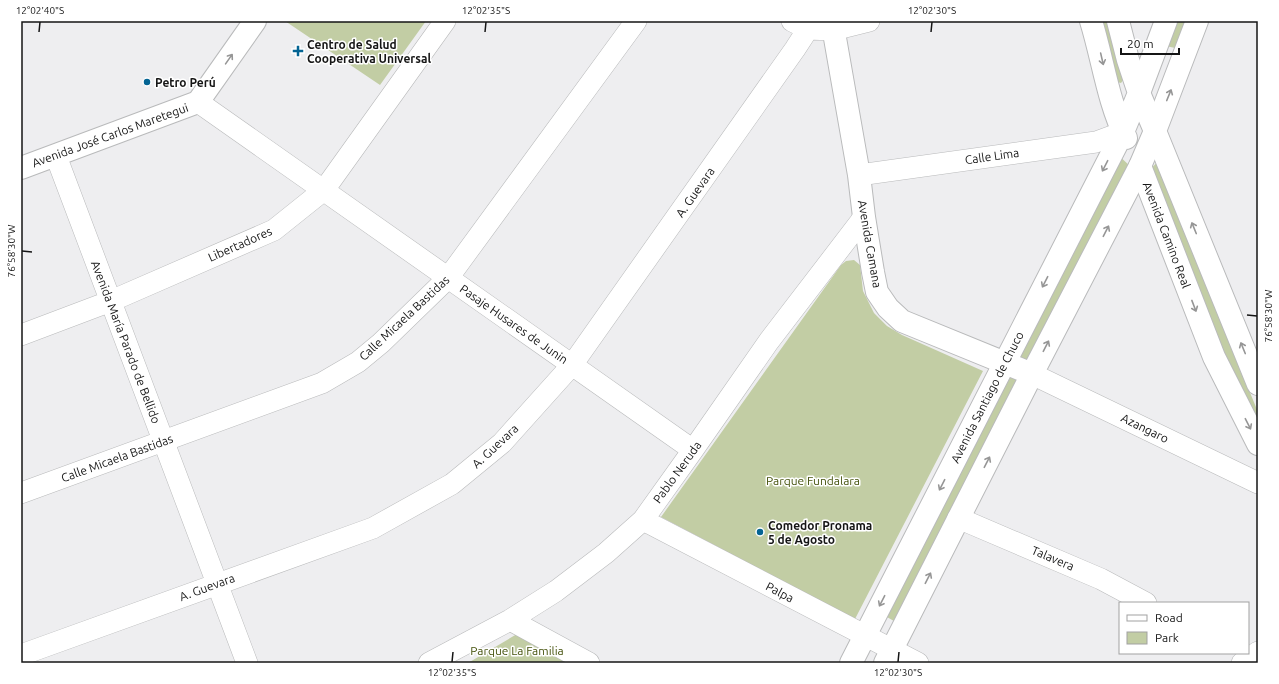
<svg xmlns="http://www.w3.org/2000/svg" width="1279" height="684" font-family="Ubuntu,sans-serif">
<rect width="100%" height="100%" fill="#eeeef0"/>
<!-- green -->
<path fill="#c2cda4" d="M285,21h141l-46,64z
M1100,21h8l16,58 -3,4 -4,-1z
M1172,21h15l-12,27 -9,-2z
M1117,154l13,12 -231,458 -12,-7z
M1159,160l64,167 35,85v27l-109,-268z
M854,260l6,5 3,26 11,22 13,13 15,9 81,36 -128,248 -194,-102 180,-252 5,-4z
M517,634l53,29h-102z"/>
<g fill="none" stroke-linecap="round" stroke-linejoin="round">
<!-- street casing -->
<g stroke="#b9babb" stroke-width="22">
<path id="street" d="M792,21l16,8 25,1 36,-9
M198,102l495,348
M56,156l191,507
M859,175l237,-33 27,-10
M21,335l90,-34 163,-71 50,-40 121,-169
M1032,374l226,109
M21,493l301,-110 36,-21 23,-19 67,-65 188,-257
M958,518l143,61 45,24
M643,520l275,143
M510,620l79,43
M21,655l352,-127 79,-44 50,-41 70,-78 223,-316 13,-20
M429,663l81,-43 46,-29 50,-38 37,-33 50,-70 76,-109 95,-124
M1242,663l16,-11"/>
</g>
<!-- secondary casing -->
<g stroke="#b9babb" stroke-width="24">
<path id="secondary" d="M832,21l27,154 5,42 9,55 4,20 11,16 14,13 130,53
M1197,21l-42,110 103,253
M1139,93l27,-72
M1140,166l74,191 44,87
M21,168l177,-66 57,-81"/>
</g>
<!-- primary casing -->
<g stroke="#b9babb" stroke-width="24">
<path id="primary" d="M1091,21c12,39 17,81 35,117
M851,663l272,-531 16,-39
M885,663l147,-289 108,-208 15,-35 -16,-38 -11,-33 -10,-39"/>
</g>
<!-- street -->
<use href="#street" stroke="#fff" stroke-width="21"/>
<!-- secondary -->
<use href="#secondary" stroke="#fff" stroke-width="22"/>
<!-- primary -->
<use href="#primary" stroke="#fff" stroke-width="22"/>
</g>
<!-- one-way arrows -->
<defs><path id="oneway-shaft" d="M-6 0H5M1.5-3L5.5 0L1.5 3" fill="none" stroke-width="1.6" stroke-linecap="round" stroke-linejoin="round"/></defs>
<g stroke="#969696">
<use href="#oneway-shaft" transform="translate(229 59) rotate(-55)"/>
<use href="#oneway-shaft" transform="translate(1102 59) rotate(77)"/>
<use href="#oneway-shaft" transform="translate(1169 95) rotate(-68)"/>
<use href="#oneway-shaft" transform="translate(1105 166) rotate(117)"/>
<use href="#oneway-shaft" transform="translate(1194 228) rotate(-112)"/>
<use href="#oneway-shaft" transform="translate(1106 231) rotate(-63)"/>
<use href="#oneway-shaft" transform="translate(1045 282) rotate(117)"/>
<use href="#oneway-shaft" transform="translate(1194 306) rotate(69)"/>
<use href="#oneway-shaft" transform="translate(1046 346) rotate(-63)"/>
<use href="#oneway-shaft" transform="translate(1243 348) rotate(-112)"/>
<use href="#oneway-shaft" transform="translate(1248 424) rotate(63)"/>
<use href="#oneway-shaft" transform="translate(987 462) rotate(-63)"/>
<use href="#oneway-shaft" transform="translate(942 485) rotate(117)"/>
<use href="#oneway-shaft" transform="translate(928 578) rotate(-63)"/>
<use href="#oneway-shaft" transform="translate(882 601) rotate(117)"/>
</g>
<!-- ticks -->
<path fill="none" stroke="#151515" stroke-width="1.5" d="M39,32l1,-10M485,32l1,-10M931,32l1,-10M22,251l10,1M1247,315l10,1M452,662l1,-10M898,662l1,-10"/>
<!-- markers -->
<g fill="#046493" stroke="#fff" stroke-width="1.5">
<path d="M296 45h4v4h4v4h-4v4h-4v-4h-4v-4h4z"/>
<circle cx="147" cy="82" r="4"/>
<circle cx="760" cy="532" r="4"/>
</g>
<g text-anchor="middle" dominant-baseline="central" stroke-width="3" stroke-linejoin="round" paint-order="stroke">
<!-- poi labels -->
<g font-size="12" font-weight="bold" fill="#151515" stroke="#fff" text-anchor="start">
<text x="307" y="44">Centro de Salud<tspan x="307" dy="14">Cooperativa Universal</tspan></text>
<text x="155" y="82">Petro Perú</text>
<text x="768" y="525">Comedor Pronama<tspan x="768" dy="14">5 de Agosto</tspan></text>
</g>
<!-- street labels -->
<g font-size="12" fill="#151515" stroke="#fff">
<text transform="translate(110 135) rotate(-20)">Avenida José Carlos Maretegui</text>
<text transform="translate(992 156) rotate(-8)">Calle Lima</text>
<text transform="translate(695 192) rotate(-55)">A. Guevara</text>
<text transform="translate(1167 235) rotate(69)">Avenida Camino Real</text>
<text transform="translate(240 244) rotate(-24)">Libertadores</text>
<text transform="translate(870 244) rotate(80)">Avenida Camana</text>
<text transform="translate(404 318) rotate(-43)">Calle Micaela Bastidas</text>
<text transform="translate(514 324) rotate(35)">Pasaje Husares de Junin</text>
<text transform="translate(126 342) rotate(69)">Avenida María Parado de Bellido</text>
<text transform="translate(987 397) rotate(-63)">Avenida Santiago de Chuco</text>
<text transform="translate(1145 428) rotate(26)">Azangaro</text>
<text transform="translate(495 446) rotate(-43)">A. Guevara</text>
<text transform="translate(117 458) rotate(-20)">Calle Micaela Bastidas</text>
<text transform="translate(677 472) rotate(-54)">Pablo Neruda</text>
<text transform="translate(1053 558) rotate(23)">Talavera</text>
<text transform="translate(207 587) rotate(-20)">A. Guevara</text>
<text transform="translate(780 592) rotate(28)">Palpa</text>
</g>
<!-- park labels -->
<g font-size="12" fill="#46530e" stroke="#fff">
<text x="813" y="480">Parque Fundalara</text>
<text x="517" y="650">Parque La Familia</text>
</g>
</g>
<!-- border -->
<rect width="1279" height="684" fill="none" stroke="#ffffff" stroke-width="44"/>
<!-- legend -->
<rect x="1119" y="602" width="130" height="52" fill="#ffffff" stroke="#a1a1a1"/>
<rect x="1127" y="615" width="20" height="6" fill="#ffffff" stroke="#a1a1a1"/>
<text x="1155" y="622" font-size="12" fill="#151515">Road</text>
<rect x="1127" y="632" width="20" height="12" fill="#c2cda4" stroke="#a1a1a1"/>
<text x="1155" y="642" font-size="12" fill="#151515">Park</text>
<!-- scale -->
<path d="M1121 48v6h58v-6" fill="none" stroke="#151515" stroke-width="2"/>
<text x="1127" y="48" font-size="12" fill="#151515" stroke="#ffffff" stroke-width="3" paint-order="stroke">20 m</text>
<rect x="22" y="22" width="1235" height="640" fill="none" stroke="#151515" stroke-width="1.5"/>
<g font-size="10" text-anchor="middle" fill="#151515">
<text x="40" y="14">12°02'40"S</text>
<text x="486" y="14">12°02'35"S</text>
<text x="932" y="14">12°02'30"S</text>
<text transform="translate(11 251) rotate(-90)" y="4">76°58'30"W</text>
<text transform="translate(1268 316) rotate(-90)" y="4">76°58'30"W</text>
<text x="452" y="676">12°02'35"S</text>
<text x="898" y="676">12°02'30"S</text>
</g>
</svg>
